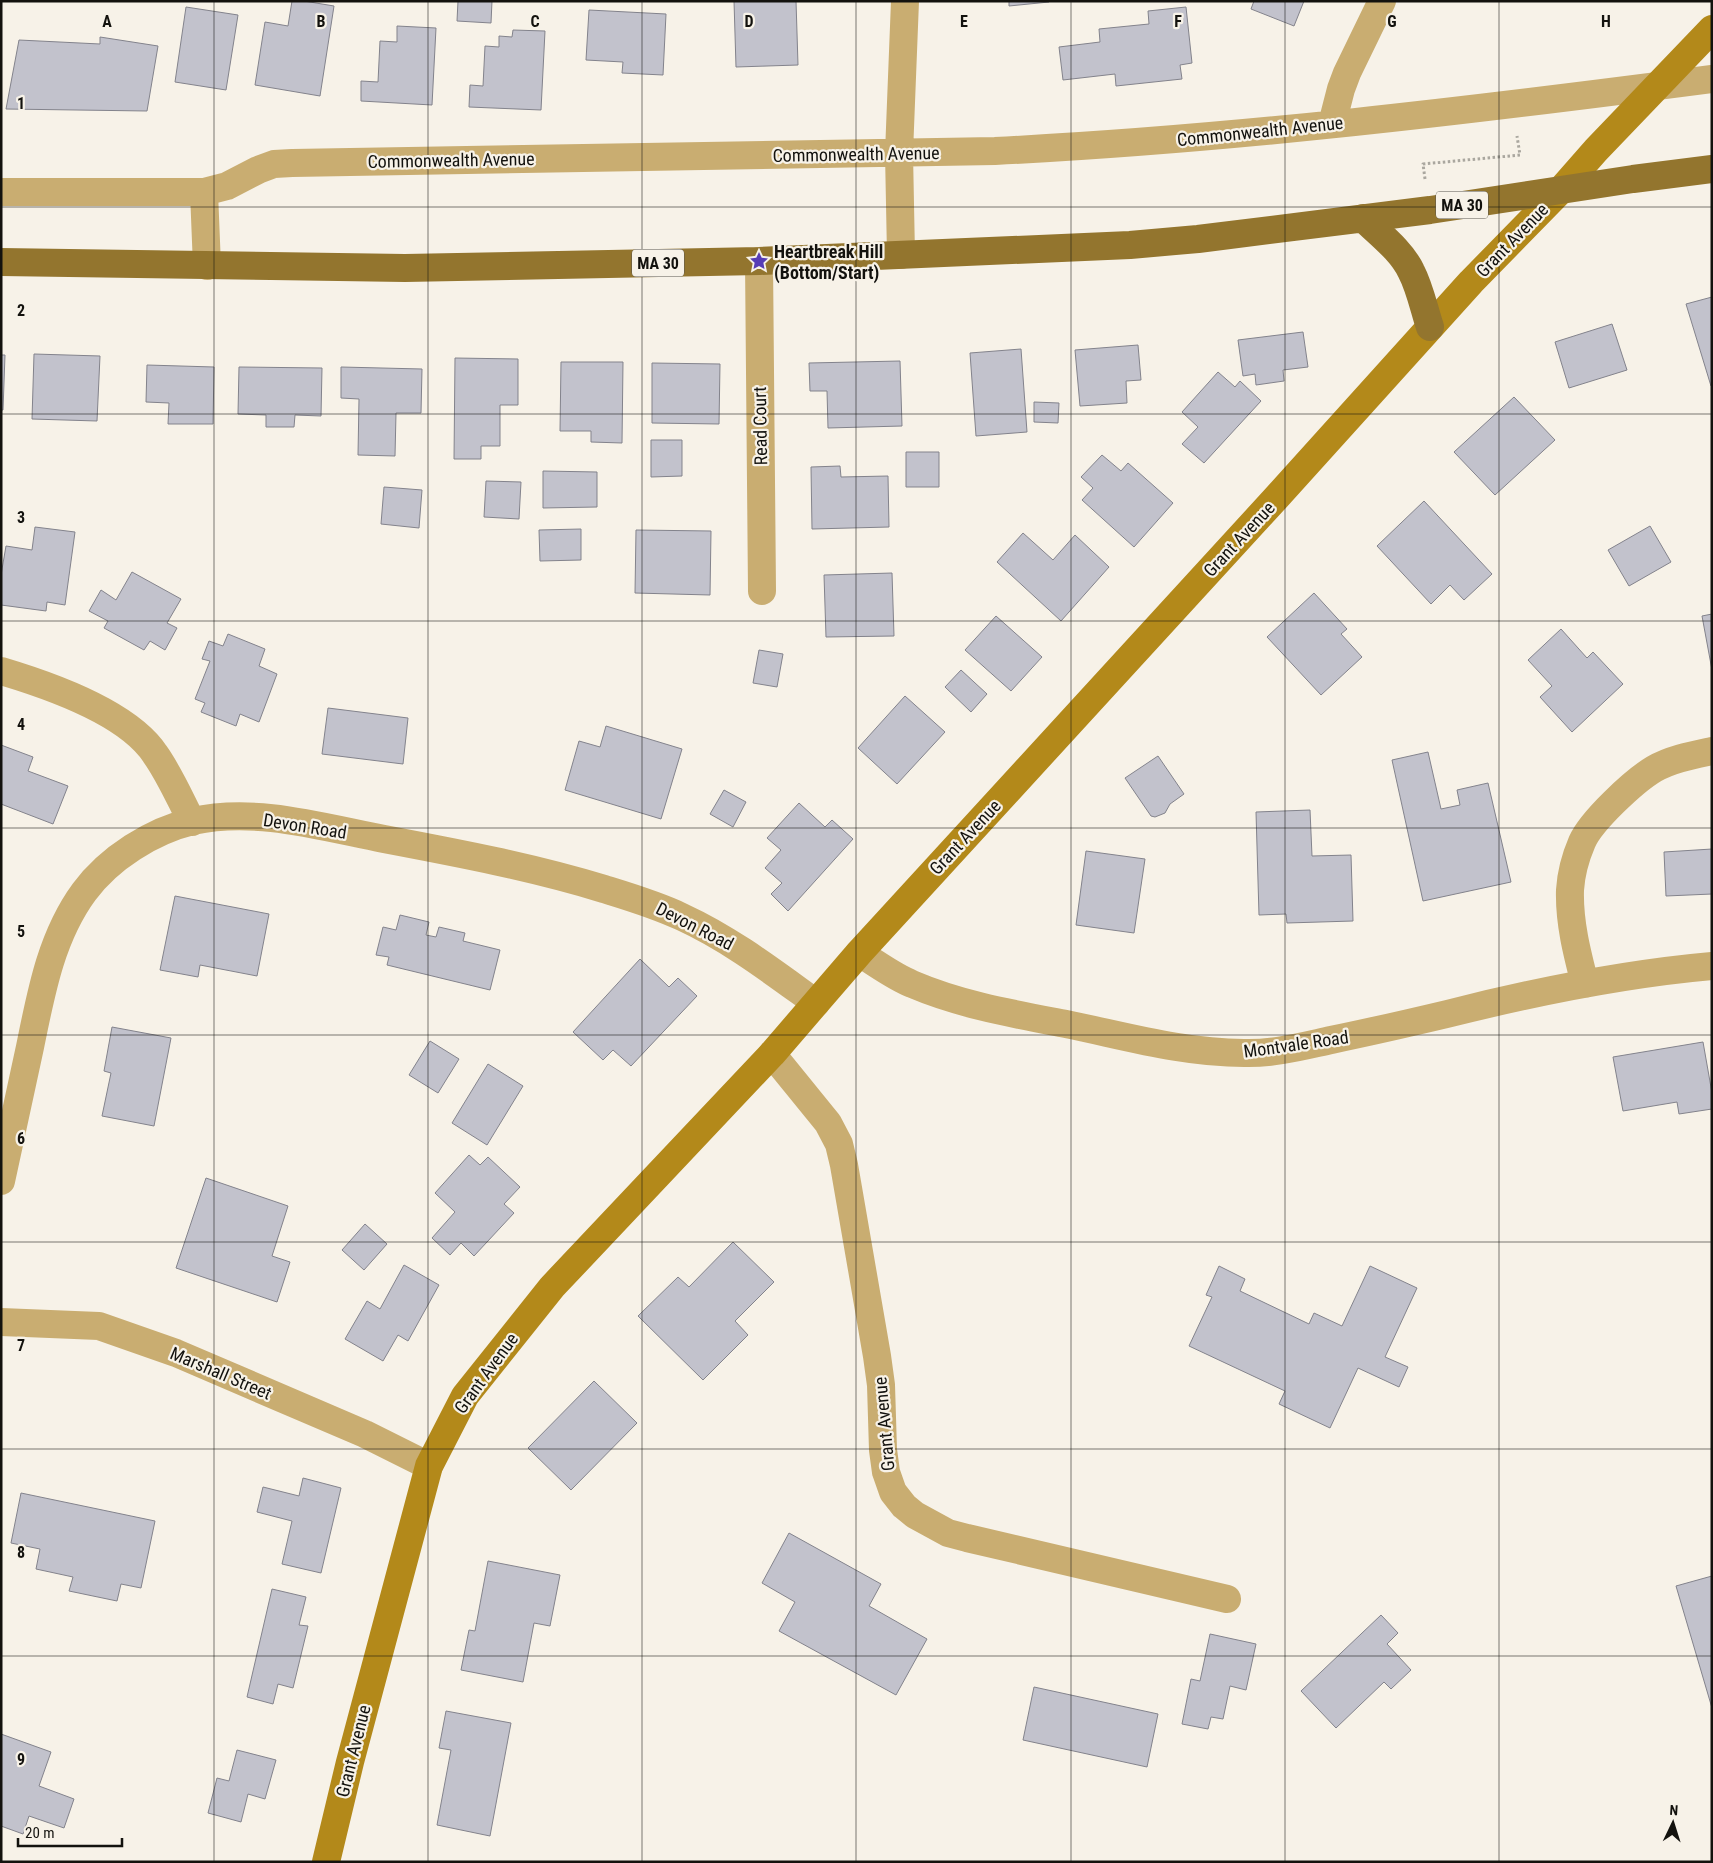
<svg xmlns="http://www.w3.org/2000/svg" width="1713" height="1863" font-family="'Roboto Condensed',sans-serif">
<rect width="100%" height="100%" fill="#f7f2e8"/>
<!-- building -->
<path fill="#c2c2cc" stroke="#83838c" d="M292,1h12l30,5 -14,90 -65,-11 10,-63 23,4z
M458,1h34l-1,22 -34,-2z
M734,1h62l2,64 -62,2z
M1009,1h40v1l-40,4z
M1254,1h50l-10,25 -43,-17z
M186,7l52,8 -12,75 -51,-8z
M1186,7l6,56 -12,2 2,14 -66,7 -1,-12 -52,6 -4,-33 41,-5 -1,-13 50,-5 -1,-13z
M589,10l77,4 -3,61 -41,-2 1,-11 -37,-2z
M397,26l39,2 -4,77 -71,-4v-20l17,1 2,-41 17,1z
M513,30l32,1 -4,79 -72,-3 1,-22 13,1 2,-40 14,1v-11l13,1z
M100,37l58,9 -11,65 -141,-2 13,-69 81,4z
M1712,297v89h-1l-25,-82z
M1612,324l15,46 -58,18 -14,-46z
M1303,332l5,35 -25,3 1,11 -28,4 -1,-11 -12,2 -5,-36z
M1138,345l3,35 -15,1 1,22 -47,3 -5,-56z
M1021,349l6,83 -51,4 -6,-83z
M34,354l66,2 -3,65 -65,-2z
M1,355h4l-2,55h-2z
M455,358l63,1v46h-18v41h-19v13h-27z
M900,361l2,65 -74,2 -1,-37h-17l-1,-28z
M561,362h62l-1,81 -31,-1v-11h-31z
M652,363l68,1 -1,60 -67,-1z
M147,365l67,2 -1,57h-45l1,-21 -23,-1z
M239,367l83,1 -1,48 -26,-1 -1,12h-28v-12l-28,-1z
M341,367l81,2 -1,44h-25l-1,43 -37,-1 1,-56 -18,-1z
M1218,372l17,15 5,-6 21,20 -57,62 -22,-19 16,-17 -16,-15z
M1514,397l41,43 -60,55 -41,-43z
M1034,402l25,1 -1,20 -24,-1z
M651,440h31v36l-31,1z
M906,452h33v35h-33z
M1102,455l19,16 7,-8 45,40 -39,44 -52,-47 11,-12 -12,-11z
M840,466l1,11 47,-1 1,51 -77,2 -1,-62z
M543,471l54,1v35l-54,1z
M486,481l35,1 -2,37 -35,-2z
M384,487l38,3 -3,38 -38,-4z
M1424,501l68,73 -28,26 -14,-15 -19,19 -54,-58z
M1650,526l21,36 -42,24 -21,-36z
M35,527l40,5 -10,73 -18,-3 -1,9 -45,-6v-30l5,-29 26,4z
M581,529v31l-41,1 -1,-31z
M636,530l75,1 -1,64 -75,-2z
M1023,533l30,27 22,-25 34,32 -48,54 -64,-59z
M132,572l49,27 -14,24 10,5 -12,22 -15,-9 -6,9 -40,-22 4,-7 -19,-10 12,-21 15,10z
M892,573l2,63 -68,1 -2,-62z
M1314,593l33,36 -6,5 21,23 -41,38 -54,-58z
M1712,614v56l-10,-54z
M996,616l46,41 -31,34 -46,-41z
M1561,629l26,29 6,-6 30,32 -51,48 -32,-35 12,-11 -24,-26z
M228,634l37,15 -6,17 18,8 -18,48 -19,-8 -4,12 -35,-14 4,-9 -10,-4 15,-38 -8,-2 7,-18 14,5z
M759,650l24,4 -6,33 -24,-4z
M961,670l26,24 -16,18 -26,-25z
M905,696l40,36 -48,52 -39,-36z
M328,708l80,10 -5,46 -81,-10z
M606,726l76,23 -21,70 -96,-29 14,-49 21,6z
M1,745l32,12 -5,14 40,15 -15,38 -52,-20z
M1428,752l13,57 19,-4 -3,-15 31,-7 23,99 -88,19 -31,-141z
M1158,756l26,38 -14,10 -5,9 -10,4 -4,-1 -26,-38z
M724,790l22,12 -13,25 -23,-13z
M799,803l26,24 7,-7 21,19 -65,72 -17,-17 11,-11 -17,-15 16,-18 -14,-12z
M1310,810l2,46 39,-1 2,66 -66,2 -1,-9 -27,1 -3,-103z
M1712,849v45l-46,2 -2,-44z
M1086,851l59,8 -11,74 -58,-8z
M175,896l94,18 -12,62 -57,-11 -2,12 -38,-7z
M400,915l29,7 -3,13 10,2 3,-10 26,6 -2,8 37,9 -10,40 -103,-25 2,-8 -13,-2 7,-28 13,3z
M640,959l29,28 9,-9 19,18 -66,70 -18,-16 -10,10 -30,-28z
M112,1027l59,11 -17,88 -52,-10 9,-43 -7,-2z
M430,1041l29,18 -21,34 -29,-18z
M1703,1042l9,51v16l-33,5 -2,-12 -54,9 -10,-54z
M488,1064l35,22 -36,59 -35,-22z
M469,1155l11,10 8,-8 32,30 -16,17 10,9 -40,43 -13,-13 -11,12 -18,-17 23,-26 -20,-19z
M206,1178l82,28 -16,50 18,6 -13,40 -101,-34z
M365,1224l22,20 -23,26 -22,-20z
M733,1242l41,40 -39,39 13,14 -45,45 -65,-64 40,-39 11,10z
M404,1265l35,20 -31,56 -10,-6 -15,26 -38,-22 22,-38 13,8z
M1219,1266l26,13 -5,12 69,33 5,-11 28,13 28,-60 47,22 -32,69 23,10 -9,20 -41,-19 -28,60 -51,-24 6,-13 -96,-45 23,-49 -6,-2z
M594,1381l43,42 -66,67 -43,-42z
M303,1478l38,10 -20,85 -39,-9 10,-43 -35,-9 6,-25 36,9z
M21,1493l134,28 -14,67 -20,-4 -4,17 -48,-10 4,-14 -37,-8 4,-20 -29,-6z
M789,1533l92,51 -12,22 58,33 -31,56 -117,-64 16,-29 -33,-19z
M488,1561l72,14 -10,51 -16,-3 -11,59 -62,-12 8,-40 6,1z
M1712,1576v132l-36,-122z
M272,1589l34,8 -7,28 9,1 -15,62 -15,-4 -5,20 -26,-7z
M1381,1615l17,18 -11,11 24,26 -20,19 -7,-7 -48,46 -35,-37z
M1210,1634l46,10 -10,46 -16,-4 -7,33 -12,-2 -3,12 -26,-5 9,-45 9,2z
M1034,1687l124,27 -11,53 -124,-27z
M446,1711l65,12 -21,113 -53,-11 14,-75 -12,-2z
M1,1734l50,18 -12,34 35,13 -10,29 -35,-12 -6,18 -22,-8z
M237,1750l39,10 -11,39 -17,-5 -7,28 -33,-9 9,-35 12,3z"/>
<g fill="none" stroke-linecap="round" stroke-linejoin="round">
<!-- path -->
<path stroke="#aaa79f" stroke-width="3" stroke-dasharray="2.5 2.5" stroke-linecap="butt" d="M1425,179l-2,-15 97,-9 -3,-19"/>
<!-- street -->
<path stroke="#c9ad71" stroke-width="28" d="M1332,124l9,-35 6,-16 35,-72
M1,192h203l23,-6 31,-16 16,-6 18,-1 703,-12c240,-12 479,-41 717,-72
M204,192l3,74
M901,255l-2,-102 6,-152
M759,261l3,330
M1,671c47,14 126,41 154,83 15,21 25,45 37,68
M859,953c17,10 35,24 53,31 49,21 102,30 154,40 59,12 117,29 178,29 29,1 59,-7 87,-13 39,-8 78,-17 116,-26 87,-22 175,-40 265,-48
M1585,984c-8,-31 -16,-62 -15,-94 1,-16 6,-34 12,-48 9,-21 52,-61 72,-73 17,-10 39,-14 58,-18
M772,1054l56,69 11,21 5,21 33,191 4,29 2,65 3,22 7,20 11,14 11,9 33,18 19,5 260,61
M1,1181c10,-45 19,-89 29,-134 11,-54 21,-110 54,-155 25,-34 68,-61 109,-71 63,-14 129,6 191,18 74,14 148,28 220,50 26,8 53,16 78,28 48,22 91,55 134,86
M1,1322l98,4 77,27 189,81 64,32"/>
<!-- secondary -->
<path stroke="#b3891a" stroke-width="28" d="M326,1862l24,-100 79,-296 36,-70 87,-109 220,-233 87,-101 417,-455 195,-216 89,-91 36,-41 116,-121"/>
<!-- primary -->
<path stroke="#93752e" stroke-width="28" d="M1363,218c16,16 38,32 48,53 9,17 13,38 19,56
M1,262l404,6 354,-7 371,-16 68,-6 232,-29 203,-31 79,-10"/>
</g>
<!-- grid -->
<path fill="none" stroke="#13120e" stroke-width="1" stroke-opacity="0.55" d="M214,1v1861M428,1v1861M642,1v1861M856,1v1861M1071,1v1861M1285,1v1861M1499,1v1861M1,207h1711M1,414h1711M1,621h1711M1,828h1711M1,1035h1711M1,1242h1711M1,1449h1711M1,1656h1711"/>
<!-- icons -->
<defs>
<g id="sight-bare" transform="scale(1.5)"><path d="M0-6L1.8-2.2L6-1.7L2.9 1.2L3.7 5.4L0 3.3L-3.7 5.4L-2.9 1.2L-6-1.7L-1.8-2.2Z" fill="#573db5" stroke="#f7f2e8" stroke-width="2.5" paint-order="stroke"/></g>
</defs>
<g fill-rule="evenodd">
<use href="#sight-bare" x="759" y="261"/>
</g>
<g text-anchor="middle" dominant-baseline="central" stroke-width="4.5" stroke-linejoin="round" paint-order="stroke">
<!-- shield labels -->
<g fill="#f7f2e8" stroke="#57554f" stroke-width="1">
<rect x="1436" y="191.5" width="52" height="27" rx="4"/>
<rect x="632" y="249.5" width="52" height="27" rx="4"/>
</g>
<g font-size="16" font-weight="bold" fill="#13120e">
<text x="1462" y="205">MA 30</text>
<text x="658" y="263">MA 30</text>
</g>
<!-- street labels -->
<g font-size="18" fill="#13120e" stroke="#f7f2e8">
<text transform="translate(1260 131) rotate(-6)">Commonwealth Avenue</text>
<text transform="translate(856 154) rotate(-1)">Commonwealth Avenue</text>
<text transform="translate(451 160) rotate(-1)">Commonwealth Avenue</text>
<text transform="translate(1512 240) rotate(-46)">Grant Avenue</text>
<text transform="translate(760 426) rotate(-91)">Read Court</text>
<text transform="translate(1239 539) rotate(-47)">Grant Avenue</text>
<text transform="translate(305 826) rotate(9)">Devon Road</text>
<text transform="translate(965 837) rotate(-47)">Grant Avenue</text>
<text transform="translate(695 926) rotate(27)">Devon Road</text>
<text transform="translate(1296 1044) rotate(-8)">Montvale Road</text>
<text transform="translate(221 1373) rotate(23)">Marshall Street</text>
<text transform="translate(486 1373) rotate(-54)">Grant Avenue</text>
<text transform="translate(884 1424) rotate(-95)">Grant Avenue</text>
<text transform="translate(353 1751) rotate(-76)">Grant Avenue</text>
</g>
<!-- poi labels -->
<g font-size="18" font-weight="bold" fill="#13120e" stroke="#f7f2e8" text-anchor="start">
<text x="774" y="251">Heartbreak Hill<tspan x="774" dy="21">(Bottom/Start)</tspan></text>
</g>
</g>
<g font-size="16" text-anchor="middle" font-weight="bold" fill="#13120e" stroke="#f7f2e8" stroke-width="4.5" stroke-linejoin="round" paint-order="stroke">
<text x="107" y="27">A</text>
<text x="321" y="27">B</text>
<text x="535" y="27">C</text>
<text x="749" y="27">D</text>
<text x="964" y="27">E</text>
<text x="1178" y="27">F</text>
<text x="1392" y="27">G</text>
<text x="1606" y="27">H</text>
<text x="21" y="109">1</text>
<text x="21" y="316">2</text>
<text x="21" y="523">3</text>
<text x="21" y="730">4</text>
<text x="21" y="937">5</text>
<text x="21" y="1144">6</text>
<text x="21" y="1351">7</text>
<text x="21" y="1558">8</text>
<text x="21" y="1765">9</text>
</g>
<!-- border -->
<rect width="1713" height="1863" fill="none" stroke="#13120e" stroke-width="5"/>
<!-- north arrow -->
<g transform="translate(1673 1823) rotate(4)" stroke="#f7f2e8" stroke-width="4" paint-order="stroke">
<path d="M0-4L9 19L0 12L-9 19Z" fill="#13120e"/>
<text y="-8" font-size="14" font-weight="bold" text-anchor="middle" fill="#13120e">N</text>
</g>
<!-- scale -->
<path d="M18 1838v8h104v-8" fill="none" stroke="#13120e" stroke-width="2.5"/>
<text x="25" y="1838" font-size="15" fill="#13120e" stroke="#f7f2e8" stroke-width="4" paint-order="stroke">20 m</text>
</svg>
